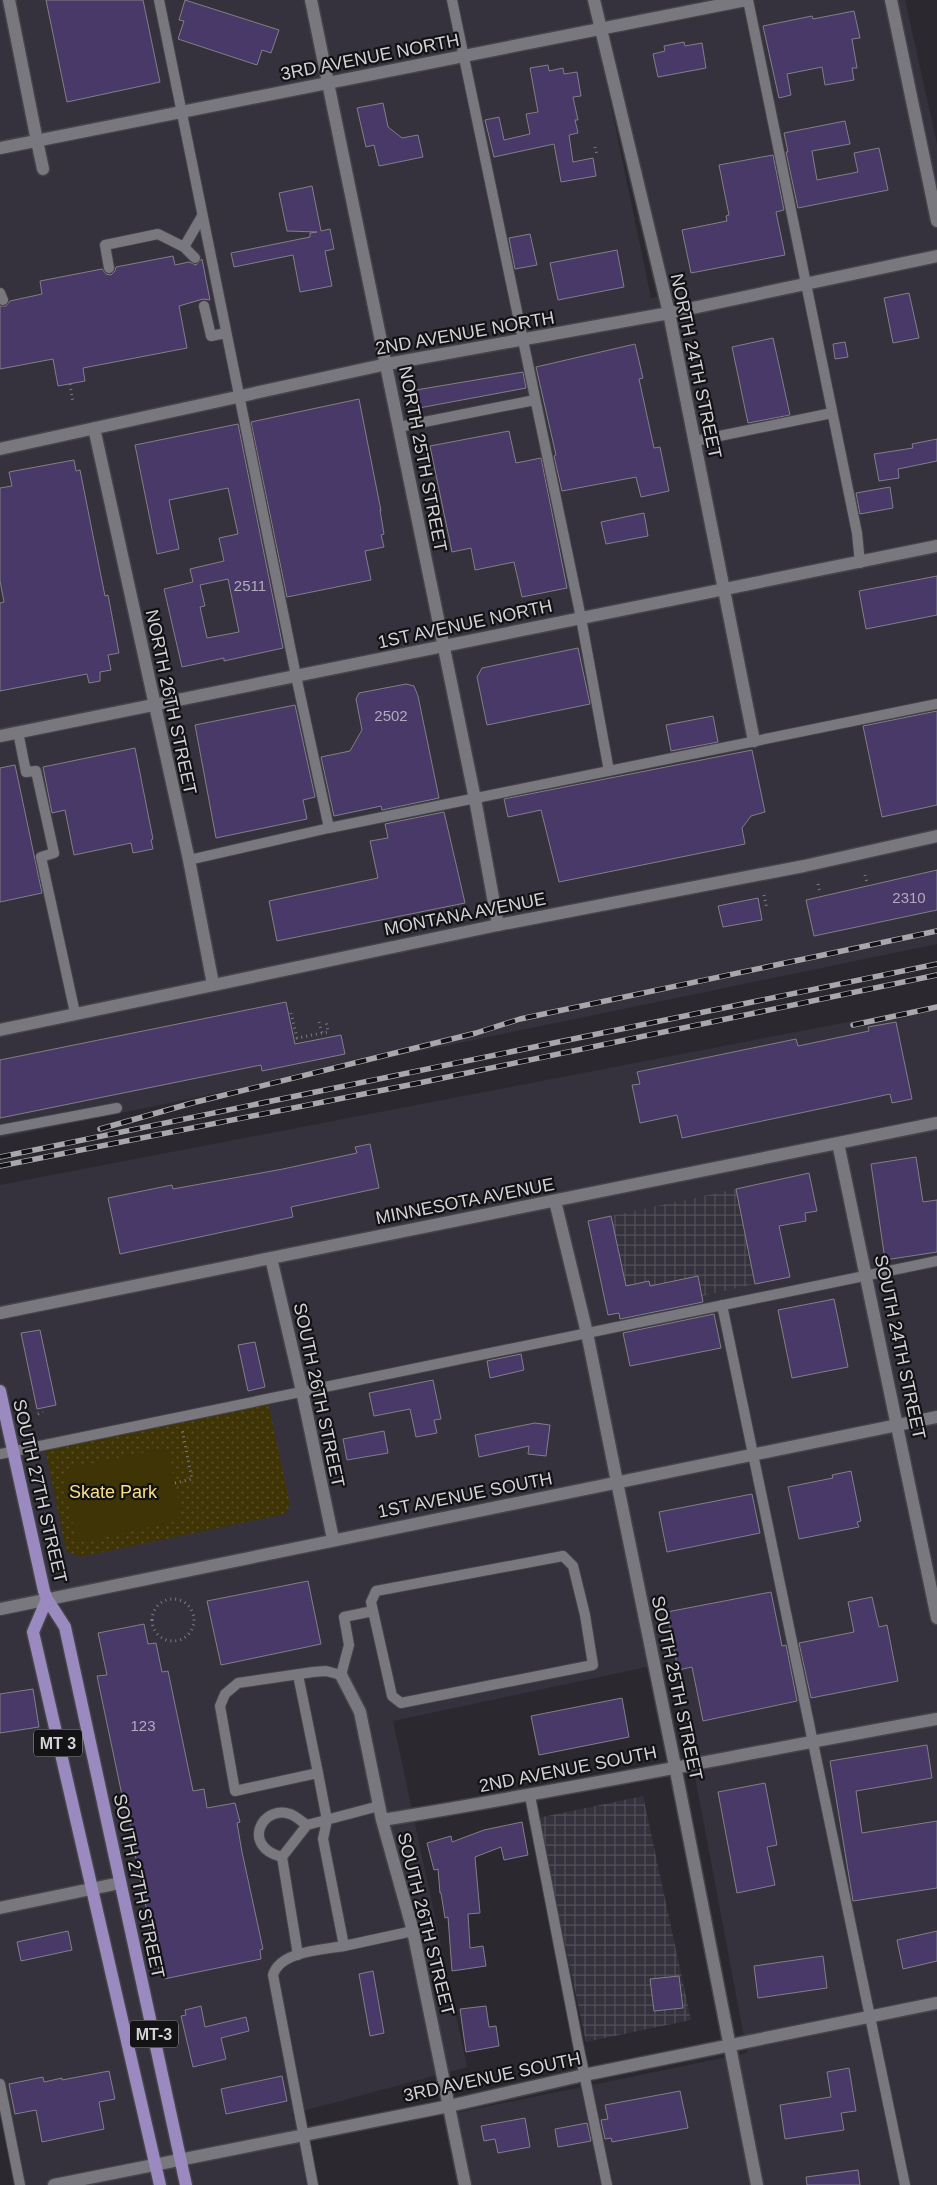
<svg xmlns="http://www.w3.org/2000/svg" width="937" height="2185" font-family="Arial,sans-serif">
<defs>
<pattern id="industrial-grid" width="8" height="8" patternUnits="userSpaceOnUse" patternTransform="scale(1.25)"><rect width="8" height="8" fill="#35323d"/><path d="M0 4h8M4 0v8" fill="none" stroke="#514f58"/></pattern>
<pattern id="green-dots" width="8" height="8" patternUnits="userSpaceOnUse" patternTransform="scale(1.25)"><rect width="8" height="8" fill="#3f3405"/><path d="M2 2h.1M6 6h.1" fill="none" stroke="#5a5029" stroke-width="1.8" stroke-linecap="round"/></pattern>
</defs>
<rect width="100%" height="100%" fill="#2b292f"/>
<!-- built -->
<path fill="#35323d" d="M0,0h589l62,298 14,-3 -65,-295h305l32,144v800l-937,194z
M937,1005v1180h-472l-14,-71 296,-61 -51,-271 -26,-120 -277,59 74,346 -175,47 10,21 11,50h-293l-20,-101v-899z"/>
<!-- industrial -->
<path fill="url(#industrial-grid)" d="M736,1189l19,95 -53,12 -4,-20 -48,10 -1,-5 -23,5 -15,-70z
M643,1796l48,224 -105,22 -48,-224z"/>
<!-- green -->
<path fill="url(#green-dots)" d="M268,1402l22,103 -5,9 -205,43 -14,-6 -21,-103z"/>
<!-- pitch -->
<path fill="#3f3405" d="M160,1449l9,4 12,61 -5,7 -93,21 -7,-3 -13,-62 3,-8z"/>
<!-- building -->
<path fill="#483969" stroke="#817f86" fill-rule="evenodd" d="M46,0h97l17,82 -93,20z
M185,0l94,30 -8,23 -9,-3 -5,15 -79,-26 6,-18 -5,-1z
M854,11l6,27 -8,1 5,29h-5l2,12 -29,5 -3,-18 -35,7 4,21 -12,3 -16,-72 49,-10 1,3z
M684,42l1,4 17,-3 4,25 -48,9 -5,-23 12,-3 -1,-5z
M548,65l1,6 14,-3 1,6 13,-2 4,24 -8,1 5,23h-3l3,13 -9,2 4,27 20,-4 3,18 -35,6 -7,-38 -60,13 -9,-37 14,-3 5,23 26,-6 -4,-20 12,-2 -8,-44z
M383,103l5,24 14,11 16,-3 5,22 -44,9 -5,-21 -8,2 -9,-39z
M845,121l5,23 -38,7 5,29 41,-8 -4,-19 25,-5 9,42 -90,18 -12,-56h2l-4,-19z
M773,155l11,55 -8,2 9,43 -94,18 -9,-43 45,-9 -1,-5 3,-1 -10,-50z
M312,186l9,45 9,-2 4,20 -9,2 7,35 -32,6 -7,-37 -59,12 -3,-14 79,-16v-4l7,-1 -30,-1 -8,-38z
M530,234l7,31 -22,4 -6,-31z
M617,250l7,37 -66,13 -8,-37z
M173,256l2,9 14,-3 7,3 6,-6 8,41 -7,-1 -24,7 8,42 -104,20 2,13 -27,5 -5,-27 -53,10v-63h6l4,-5 32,-7 -2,-13 62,-12 4,5 5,1 4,-4 1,-4z
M909,293l10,45 -26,5 -9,-45z
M773,338l17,77 -42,8 -16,-76z
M845,342l3,15 -13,2 -2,-15z
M635,344l8,34 -4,1 15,69 6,-1 9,44 -28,6 -5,-20 -74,14 -8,-35 2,-1 -20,-88z
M523,372l3,16 -107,20 -3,-18z
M359,399l22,112 -1,-1 4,24 -3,1 3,12 -19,4 6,29 -84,17 -36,-175z
M238,424l45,224 -59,13v-3l-42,9 -18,-78 29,-7 -3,-13 34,-8 -5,-23 19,-4 -10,-46 -59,12 10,49 -22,5 -22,-109zM228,579l11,53 -32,6 -7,-31 5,-1 -5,-21z
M509,431l7,32 25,-5 26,130 -45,9 -8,-35 -39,8 -4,-22 -19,4 -22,-106z
M937,439v22l-39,8 1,9 -20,3 -5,-27 39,-6 -1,-4z
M74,460l2,11 4,-1 25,126 3,-1 11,58 -11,2 3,15 -11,2v9l-11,2 -2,-9 -87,17v-88l4,-1 -4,-21v-93l12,-2 -3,-14z
M890,487l3,21 -33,6 -4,-21z
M644,513l4,23 -42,8 -5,-22z
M937,576v39l-71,14 -7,-38z
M578,648l12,56 -103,21 -10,-48 5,-9z
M406,684l8,2 4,10 21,102 -57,12 -1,-4 -47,10 -13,-59 29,-6 12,-21 -6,-31 3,-6z
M295,705l20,92 -12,3 4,19 -91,19 -21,-113z
M937,711v94l-55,12 -19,-91z
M713,716l5,26 -47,9 -5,-26z
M135,748l18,91 -2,1 2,9 -20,4 -2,-10 -57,12 -9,-45 -13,3 -9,-46z
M752,750l13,62 -14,4 -9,12 3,16 -186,38 -18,-72 -33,7 -4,-18z
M15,765l27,128 -42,9v-134z
M444,812l21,91 -188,38 -8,-40 109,-23 -8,-37 18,-3 -3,-14z
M937,870v40l-123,26 -8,-36z
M758,898l4,22 -39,7 -5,-21z
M286,1002l9,42 46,-9 4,19 -83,17 -1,-6 -261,53v-58z
M896,1022l16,77 -20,4 -2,-9 -208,44 -5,-23 -37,8 -8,-38 8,-1 -3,-12 159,-33 2,7 71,-15 -1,-4z
M370,1144l9,44 -88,19 2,10 -173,37 -12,-56 64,-13 1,4 110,-20 74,-16 -2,-6z
M916,1157l7,45 14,-2v52l-52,8 -14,-96z
M809,1173l8,38 -12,2 1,8 -27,5 11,51 -35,7 -19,-95z
M611,1216l15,70 23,-5 1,5 48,-10 5,26 -83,17 -1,-6 -11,2 -20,-94z
M834,1299l14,68 -56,11 -14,-68z
M714,1314l7,34 -91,18 -7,-33z
M40,1330l16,75 -19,4 -16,-76z
M255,1342l10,45 -17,4 -10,-46z
M521,1354l3,16 -34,8 -3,-17z
M433,1380l8,39 -7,1 3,13 -21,4 -6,-28 -36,7 -5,-23z
M535,1423l15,2 -4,31 -18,-2 1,-8 -50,11 -4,-22z
M384,1431l4,22 -41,7 -4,-21z
M851,1471l10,50 -4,1 2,5 -60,12 -11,-52 45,-9 -1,-3z
M752,1494l8,39 -93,19 -8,-40z
M308,1581l13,63 -100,21 -14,-64z
M771,1592l11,54 4,-1 11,56 -94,20 -11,-54 -14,3 -11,-58z
M872,1597l7,30 8,-2 11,56 -87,17 -12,-55 55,-11 -6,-30z
M144,1624l4,20 8,-1 6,29 6,-1 25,120 11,-2 3,19 28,-5 5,19 -3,1 5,29 21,97 -3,1 1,9 -97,20 -1,-10 -4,1 -25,-121 -8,-50 -3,1 -26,-124 10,-1 -9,-42z
M33,1689l6,38 -39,6v-39z
M622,1698l7,39 -90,18 -8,-39z
M927,1745l5,33 -76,13 6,42 75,-12v67l-84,13 -23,-140z
M765,1783l12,62 -10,2 8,38 -38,8 -19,-101z
M522,1822l6,33 -24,5 -3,-13 -26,10 5,56 -12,1 2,34 13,-2 3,20 -34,5 -4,-54 -3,1 -4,-25h-1l-2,-24 -4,1 -7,-27 24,-7 1,6 32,-12z
M68,1931l4,19 -51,11 -4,-19z
M937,1931v30l-34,8 -6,-29z
M823,1956l4,32 -69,10 -4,-32z
M373,1971l11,62 -14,3 -11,-62z
M679,1976l4,32 -29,3 -4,-32z
M201,2006l4,21 41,-10 3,14 -28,7 5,21 -33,8 -12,-51 5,-1 -1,-5z
M486,2006l3,21 7,-1 3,20 -33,6 -6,-43z
M849,2068l7,43 -15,2 3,17 -59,9 -5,-34 51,-8 -4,-25z
M109,2071l6,28 -16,3 5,27 -62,13 -6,-32 -21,4 -6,-30 34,-7 1,5 18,-4v2z
M282,2076l5,25 -61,13 -5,-25z
M680,2091l8,37 -76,14 -1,-4 -6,1 -4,-19 7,-1 -3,-14z
M525,2118l5,29 -32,6 -3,-14 -11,2 -3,-15z
M587,2123l4,18 -33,6 -3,-18z
M858,2170l2,15h-53l-1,-8z"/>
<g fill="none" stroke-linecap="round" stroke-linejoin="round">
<!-- service casing -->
<g stroke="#454449" stroke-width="12">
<path id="service" d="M159,0l137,676 33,152
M452,0l129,618 28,153
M748,0l109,533 3,30
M184,247l18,-31
M109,268l-4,-23 53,-11 26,13 11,11
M0,293l3,7
M204,306l7,30 15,-3
M399,427l136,-27
M695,441l137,-28
M18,732l8,40 10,-1 18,82 -13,4 34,156
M189,860l140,-32 608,-124
M0,1130l117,-22
M722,1305l183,880
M0,1454l937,-193
M563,1556l10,10 12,49 8,50 -192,38 -9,-7 -21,-94 5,-11z
M298,1675l20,98 -83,18 -15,-85 5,-12 13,-11 75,-11 13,-1 15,4 8,-30 -5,-28 29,-6
M530,1796l48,248 29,141
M282,1857c-42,-11 -19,-53 8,-43 6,2 12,8 17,11l72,-19
M344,1946l69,-15
M298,1955l-16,-98 25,-32
M0,2084l20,101
M313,2185l-40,-210c7,-24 49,-25 71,-29l-21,-107 4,-19 -9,-47"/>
</g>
<!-- minor casing -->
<g stroke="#454449" stroke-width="15">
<path id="minor" d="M594,0l75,313 85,428
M891,0l46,221
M37,141l6,28
M0,148l746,-148
M94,428l95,432 24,124
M0,449l387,-85 282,-51 268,-57
M838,1143l99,475
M555,1201l32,132 30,149
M271,1258l31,133 31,148
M0,1313l937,-190
M341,1675l19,37 22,108 31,111 52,254
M382,1820c186,-30 370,-68 555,-101
M0,1908l120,-25
M54,2185l395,-79 135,-31 353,-72"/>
</g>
<!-- tertiary casing -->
<g stroke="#454449" stroke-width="15">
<path id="tertiary" d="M9,0l28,141
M311,0l164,799 23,126
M617,1482l58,284 82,419
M0,1609l937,-192"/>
</g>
<!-- secondary casing -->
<g stroke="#454449" stroke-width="15">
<path id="secondary" d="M0,736l937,-190
M0,1030l498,-105 306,-59 133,-30"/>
</g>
<!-- primary casing -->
<g stroke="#454449" stroke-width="15">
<path id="primary" d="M0,1391l44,200 3,8 18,28 121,558
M47,1599l-14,33 127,553"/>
</g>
<!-- path -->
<path stroke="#7b7a7f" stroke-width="3" stroke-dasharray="1 4" stroke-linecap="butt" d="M595,147l2,8
M70,384l3,19
M865,875l2,8
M818,884l2,9
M764,895l3,14
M291,1013l6,25 31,-6 -2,-12
M319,1022l3,11
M38,1414l5,-2
M175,1483l17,-4 -10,-50
M152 1620a21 21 0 1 1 42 0a21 21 0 1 1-42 0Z"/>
<!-- service -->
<use href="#service" stroke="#7a787f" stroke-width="10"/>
<!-- minor -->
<use href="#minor" stroke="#7a787f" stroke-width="12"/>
<!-- tertiary -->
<use href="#tertiary" stroke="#7a787f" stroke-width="12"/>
<!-- secondary -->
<use href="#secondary" stroke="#7a787f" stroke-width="12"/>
<!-- primary -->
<use href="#primary" stroke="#9a8ac0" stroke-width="12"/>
<!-- rail casing -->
<g stroke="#a8a7ab" stroke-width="5.5">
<path id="rail" d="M853,1025l84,-18
M100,1129l92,-26 284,-70 44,-14 417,-88
M0,1157l937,-193
M0,1166l419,-83 518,-108"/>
</g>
<!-- rail -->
<use href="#rail" stroke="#131215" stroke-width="4" stroke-dasharray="11" stroke-linecap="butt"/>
</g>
<g text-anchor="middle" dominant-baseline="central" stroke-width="4.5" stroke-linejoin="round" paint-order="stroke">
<!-- number labels -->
<g font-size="15" fill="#b0acbb">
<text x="250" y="585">2511</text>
<text x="391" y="715">2502</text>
<text x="909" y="897">2310</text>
<text x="143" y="1725">123</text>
</g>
<!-- shield labels -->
<g fill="#131215" stroke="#99989c" stroke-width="1">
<rect x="34" y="1729.5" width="48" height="27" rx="4"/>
<rect x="130" y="2020.5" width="48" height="27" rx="4"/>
</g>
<g font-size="16" font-weight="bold" fill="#d3d2d6">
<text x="58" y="1743">MT 3</text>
<text x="154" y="2034">MT-3</text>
</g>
<!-- street labels -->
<g font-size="18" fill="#d3d2d6" stroke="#131215">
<text transform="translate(370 57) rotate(-11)">3RD AVENUE NORTH</text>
<text transform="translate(465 333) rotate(-10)">2ND AVENUE NORTH</text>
<text transform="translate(696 366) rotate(78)">NORTH 24TH STREET</text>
<text transform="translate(423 459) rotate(79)">NORTH 25TH STREET</text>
<text transform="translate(465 624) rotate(-12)">1ST AVENUE NORTH</text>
<text transform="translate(171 702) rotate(78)">NORTH 26TH STREET</text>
<text transform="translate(465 914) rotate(-11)">MONTANA AVENUE</text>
<text transform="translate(465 1201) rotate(-11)">MINNESOTA AVENUE</text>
<text transform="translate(900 1347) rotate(78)">SOUTH 24TH STREET</text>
<text transform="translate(319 1395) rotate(78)">SOUTH 26TH STREET</text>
<text transform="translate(40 1491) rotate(77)">SOUTH 27TH STREET</text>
<text transform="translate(465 1495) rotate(-11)">1ST AVENUE SOUTH</text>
<text transform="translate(677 1688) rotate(78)">SOUTH 25TH STREET</text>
<text transform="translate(568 1769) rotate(-11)">2ND AVENUE SOUTH</text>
<text transform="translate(139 1886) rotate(78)">SOUTH 27TH STREET</text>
<text transform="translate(426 1924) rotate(76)">SOUTH 26TH STREET</text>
<text transform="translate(492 2077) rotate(-12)">3RD AVENUE SOUTH</text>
</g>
<!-- park labels -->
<g font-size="18" fill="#f8e087" stroke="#131215">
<text x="113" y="1492">Skate Park</text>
</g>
</g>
</svg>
